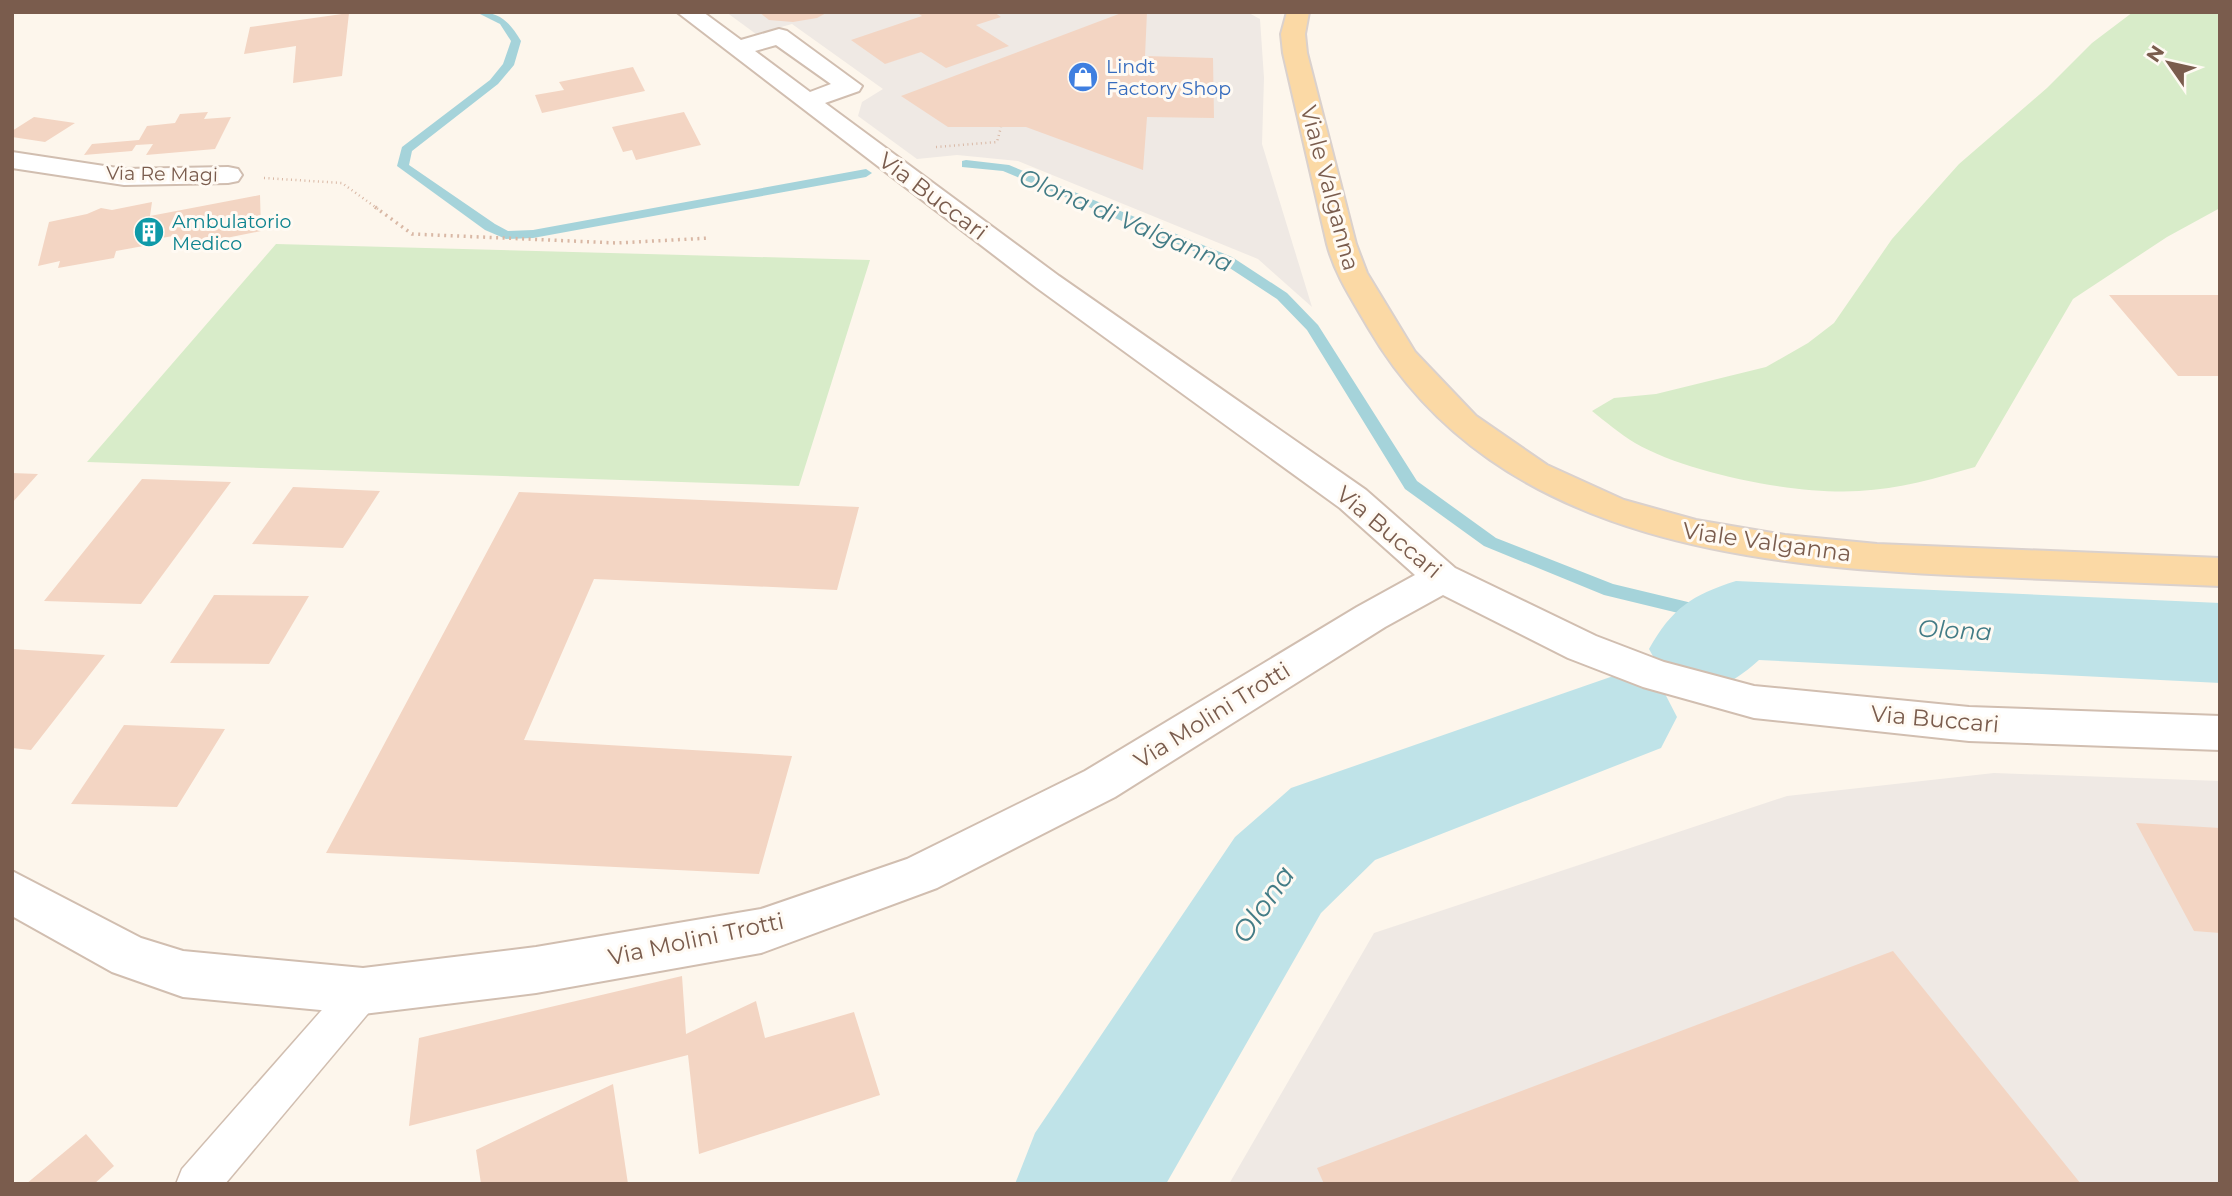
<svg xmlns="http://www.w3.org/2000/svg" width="2232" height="1196" font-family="Montserrat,sans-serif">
<rect width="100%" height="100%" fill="#fdf6ec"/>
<!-- industrial -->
<path fill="#efe9e4" d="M726,12h521l13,7 4,59 -2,66 50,163 -54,-48 -240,-98 -61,-6 -40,4 -59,-43 4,-14 21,-13 -91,-65 -36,10z
M1994,773l226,8v403h-991l145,-251 413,-137z"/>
<!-- green -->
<path fill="#d8ecc9" d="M2133,12h87v196l-53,29 -94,62 -98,168c-38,11 -76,22 -116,24 -62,4 -170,-17 -224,-48 -15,-9 -29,-21 -43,-32l22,-13 42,-4 110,-27 42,-24 26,-20 58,-84 67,-75 88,-76 45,-45z
M276,244l594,16 -71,226 -712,-24z"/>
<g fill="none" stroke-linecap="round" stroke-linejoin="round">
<!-- stream -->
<path fill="#a5d3da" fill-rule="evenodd" d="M476,12c24,0 33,9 45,29l-7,24 -16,19 -86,67 -3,14 86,59 13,7 25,-1 333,-61 6,4 -6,4 -333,61 -27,1 -21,-9 -88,-64 5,-19 88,-67 13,-16 8,-23 -11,-17z
M966,160l43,5 223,92 55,36 31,32 99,156 79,57 117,46 129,31 3,5 -3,5 -6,2 -132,-32 -120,-49 -79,-57 -98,-159 -30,-31 -55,-36 -219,-92 -41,-4v-6z"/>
<!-- river -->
<path fill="#bfe3e8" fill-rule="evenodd" d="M1736,581l484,22v80l-461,-23c-36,32 -50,32 -94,18l-16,-29c23,-41 43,-54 87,-68z
M1622,673l39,13 16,31 -16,31 -286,112 -54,53 -155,271h-151l20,-51 200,-296 56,-49z"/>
</g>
<!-- building -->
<path fill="#f3d5c3" d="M759,12h69l-11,6 -24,4 -24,-2z
M916,12h78l7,5 -25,8 33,21 -63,22 -25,-16 -36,12 -34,-24 71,-24z
M1124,12h23l-2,44 68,2 1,60 -67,-1 -4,53 -117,-43h-78l-47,-31z
M349,13l-7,63 -49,7 3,-37 -52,8 6,-27z
M633,67l12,24 -103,22 -7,-18 29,-5 -5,-8z
M208,112l-4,7 27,-2 -16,32 -69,6 7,-11 -17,1 -4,6 -48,4 8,-11 47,-4 8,-14 28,-3 5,-9z
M684,112l17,33 -65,15 -4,-10 -9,2 -11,-25z
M34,117l41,6 -30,19 -33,-5v-6z
M260,195l1,36 -90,18 2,-13 -17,3v-5l-6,2 -1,9 -33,6 -2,7 -56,10 2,-7 -22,5 11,-44 38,-8 14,-6 11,2 40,-8 -2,14z
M2109,295h111v81h-42z
M12,473l26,1 -26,29z
M142,479l89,3 -90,122 -97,-3z
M293,487l87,4 -37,57 -91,-4z
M519,492l340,15 -22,83 -243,-11 -70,161 268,16 -33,118 -433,-21z
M214,595l95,1 -40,68 -99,-1z
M12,649l93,6 -74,95 -19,-2z
M124,725l101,4 -48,78 -106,-3z
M2136,823l84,5v105l-26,-2z
M1893,951l188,233h-757l-7,-16z
M682,976l4,58 70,-33 9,37 89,-26 26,83 -181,59 -11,-99 -279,71 10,-88z
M613,1084l15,100h-147l-5,-34z
M86,1134l28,32 -20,18h-68z"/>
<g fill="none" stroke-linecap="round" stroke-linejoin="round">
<!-- lane casing -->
<g stroke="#d1beb0" stroke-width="3">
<path id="lane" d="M363,973l13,5 6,13 -6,13 -151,180h-49l6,-15 168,-191z"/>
</g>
<!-- street casing -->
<g stroke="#d1beb0" stroke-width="4">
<path id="street" d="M677,12h26l38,28 38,-11 8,2 75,55 -3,5 -34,12 234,173 307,214 89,78 141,68 68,26 90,24 215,21 251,9v34l-251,-9 -215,-23 -111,-31 -75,-29 -125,-63 -58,32 -270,170 -178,91 -176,65 -225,40 -173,21 -180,-17 -71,-25 -100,-56v-45l129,67 42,13 180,17 173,-21 225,-38 146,-50 178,-88 272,-164 58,-32 -75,-67 -303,-220zM776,45l55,39 -21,8 -55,-41z
M12,152l112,17 104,-2 10,2 4,6 -4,6 -10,2 -104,2 -112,-17z"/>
</g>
<!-- primary casing -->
<g stroke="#dad1cd" stroke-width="4">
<path id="primary" d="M1287,12h22l-4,22 2,19 49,191 11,29 48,79 61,64 71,49 77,35 72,20 89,15 92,9 343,14v28c-74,-3 -148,-6 -222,-9 -229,-9 -500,-28 -629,-248 -16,-28 -34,-54 -42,-85l-44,-191 -2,-19z"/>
</g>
<!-- path-far1 -->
<path stroke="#d9b8a5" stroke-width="2.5" stroke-dasharray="1 3.5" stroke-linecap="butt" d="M936,147l61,-5 4,-15
M264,178l78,5 36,26"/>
<!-- path -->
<path stroke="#d9b8a5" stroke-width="3.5" stroke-dasharray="2 4.5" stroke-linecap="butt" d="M375,207l37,27 205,9 93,-5"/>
<!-- lane -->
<use href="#lane" fill="#fff" fill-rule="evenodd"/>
<!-- street -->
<use href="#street" fill="#fff" fill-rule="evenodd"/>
<!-- primary -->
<use href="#primary" fill="#fbd9a5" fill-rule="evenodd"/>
</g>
<!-- icons -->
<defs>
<g id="shop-disc" transform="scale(1.575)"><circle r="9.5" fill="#3f7fe0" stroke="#fffaf3"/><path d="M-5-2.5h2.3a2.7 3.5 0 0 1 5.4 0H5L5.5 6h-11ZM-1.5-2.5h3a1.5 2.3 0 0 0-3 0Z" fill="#fff"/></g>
<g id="building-disc" transform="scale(1.575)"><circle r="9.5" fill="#0f9aa8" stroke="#fffaf3"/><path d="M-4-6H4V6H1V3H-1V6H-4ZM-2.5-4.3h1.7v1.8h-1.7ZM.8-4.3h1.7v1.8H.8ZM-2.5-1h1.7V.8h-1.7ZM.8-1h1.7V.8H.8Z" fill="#fff"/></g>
</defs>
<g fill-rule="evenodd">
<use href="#shop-disc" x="1083" y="77"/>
<use href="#building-disc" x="149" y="232"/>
</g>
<g text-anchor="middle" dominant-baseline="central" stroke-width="6" stroke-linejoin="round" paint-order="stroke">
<!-- far-shop labels -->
<g font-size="19" fill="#366cbe" stroke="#fffaf3" text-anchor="start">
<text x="1106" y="66">Lindt<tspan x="1106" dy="22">Factory Shop</tspan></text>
</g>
<!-- far-street labels -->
<g font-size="19" fill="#7a5c4d" stroke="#fffaf3">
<text transform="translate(162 174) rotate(1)">Via Re Magi</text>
</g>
<!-- far-culture labels -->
<g font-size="19" fill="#0d838f" stroke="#fffaf3" text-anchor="start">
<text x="172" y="221">Ambulatorio<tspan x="172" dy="22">Medico</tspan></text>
</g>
<!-- street labels -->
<g font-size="23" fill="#7a5c4d" stroke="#fffaf3">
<text transform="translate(1330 188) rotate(75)">Viale Valganna</text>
<text transform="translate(933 196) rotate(37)">Via Buccari</text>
<text transform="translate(1389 532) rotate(40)">Via Buccari</text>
<text transform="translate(1767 542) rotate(8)">Viale Valganna</text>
<text transform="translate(1212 715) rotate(-32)">Via Molini Trotti</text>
<text transform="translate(1935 719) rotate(5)">Via Buccari</text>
<text transform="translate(696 939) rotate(-12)">Via Molini Trotti</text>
</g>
<!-- water labels -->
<g font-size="24" font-style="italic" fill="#437c86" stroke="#fffaf3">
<text transform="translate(1126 220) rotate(23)">Olona di Valganna</text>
<text transform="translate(1955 630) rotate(3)">Olona</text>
</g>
<!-- near-water labels -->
<g font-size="28" font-style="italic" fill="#437c86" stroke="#fffaf3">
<text transform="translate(1263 904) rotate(-55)">Olona</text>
</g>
</g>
<!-- border -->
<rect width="2232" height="1196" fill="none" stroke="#7a5c4d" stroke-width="28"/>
<!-- north arrow -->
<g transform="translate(2169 63) rotate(304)" stroke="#fffaf3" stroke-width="5" paint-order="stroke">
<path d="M0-5L12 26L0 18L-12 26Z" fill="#7a5c4d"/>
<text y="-10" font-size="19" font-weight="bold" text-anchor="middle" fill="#7a5c4d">N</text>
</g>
</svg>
